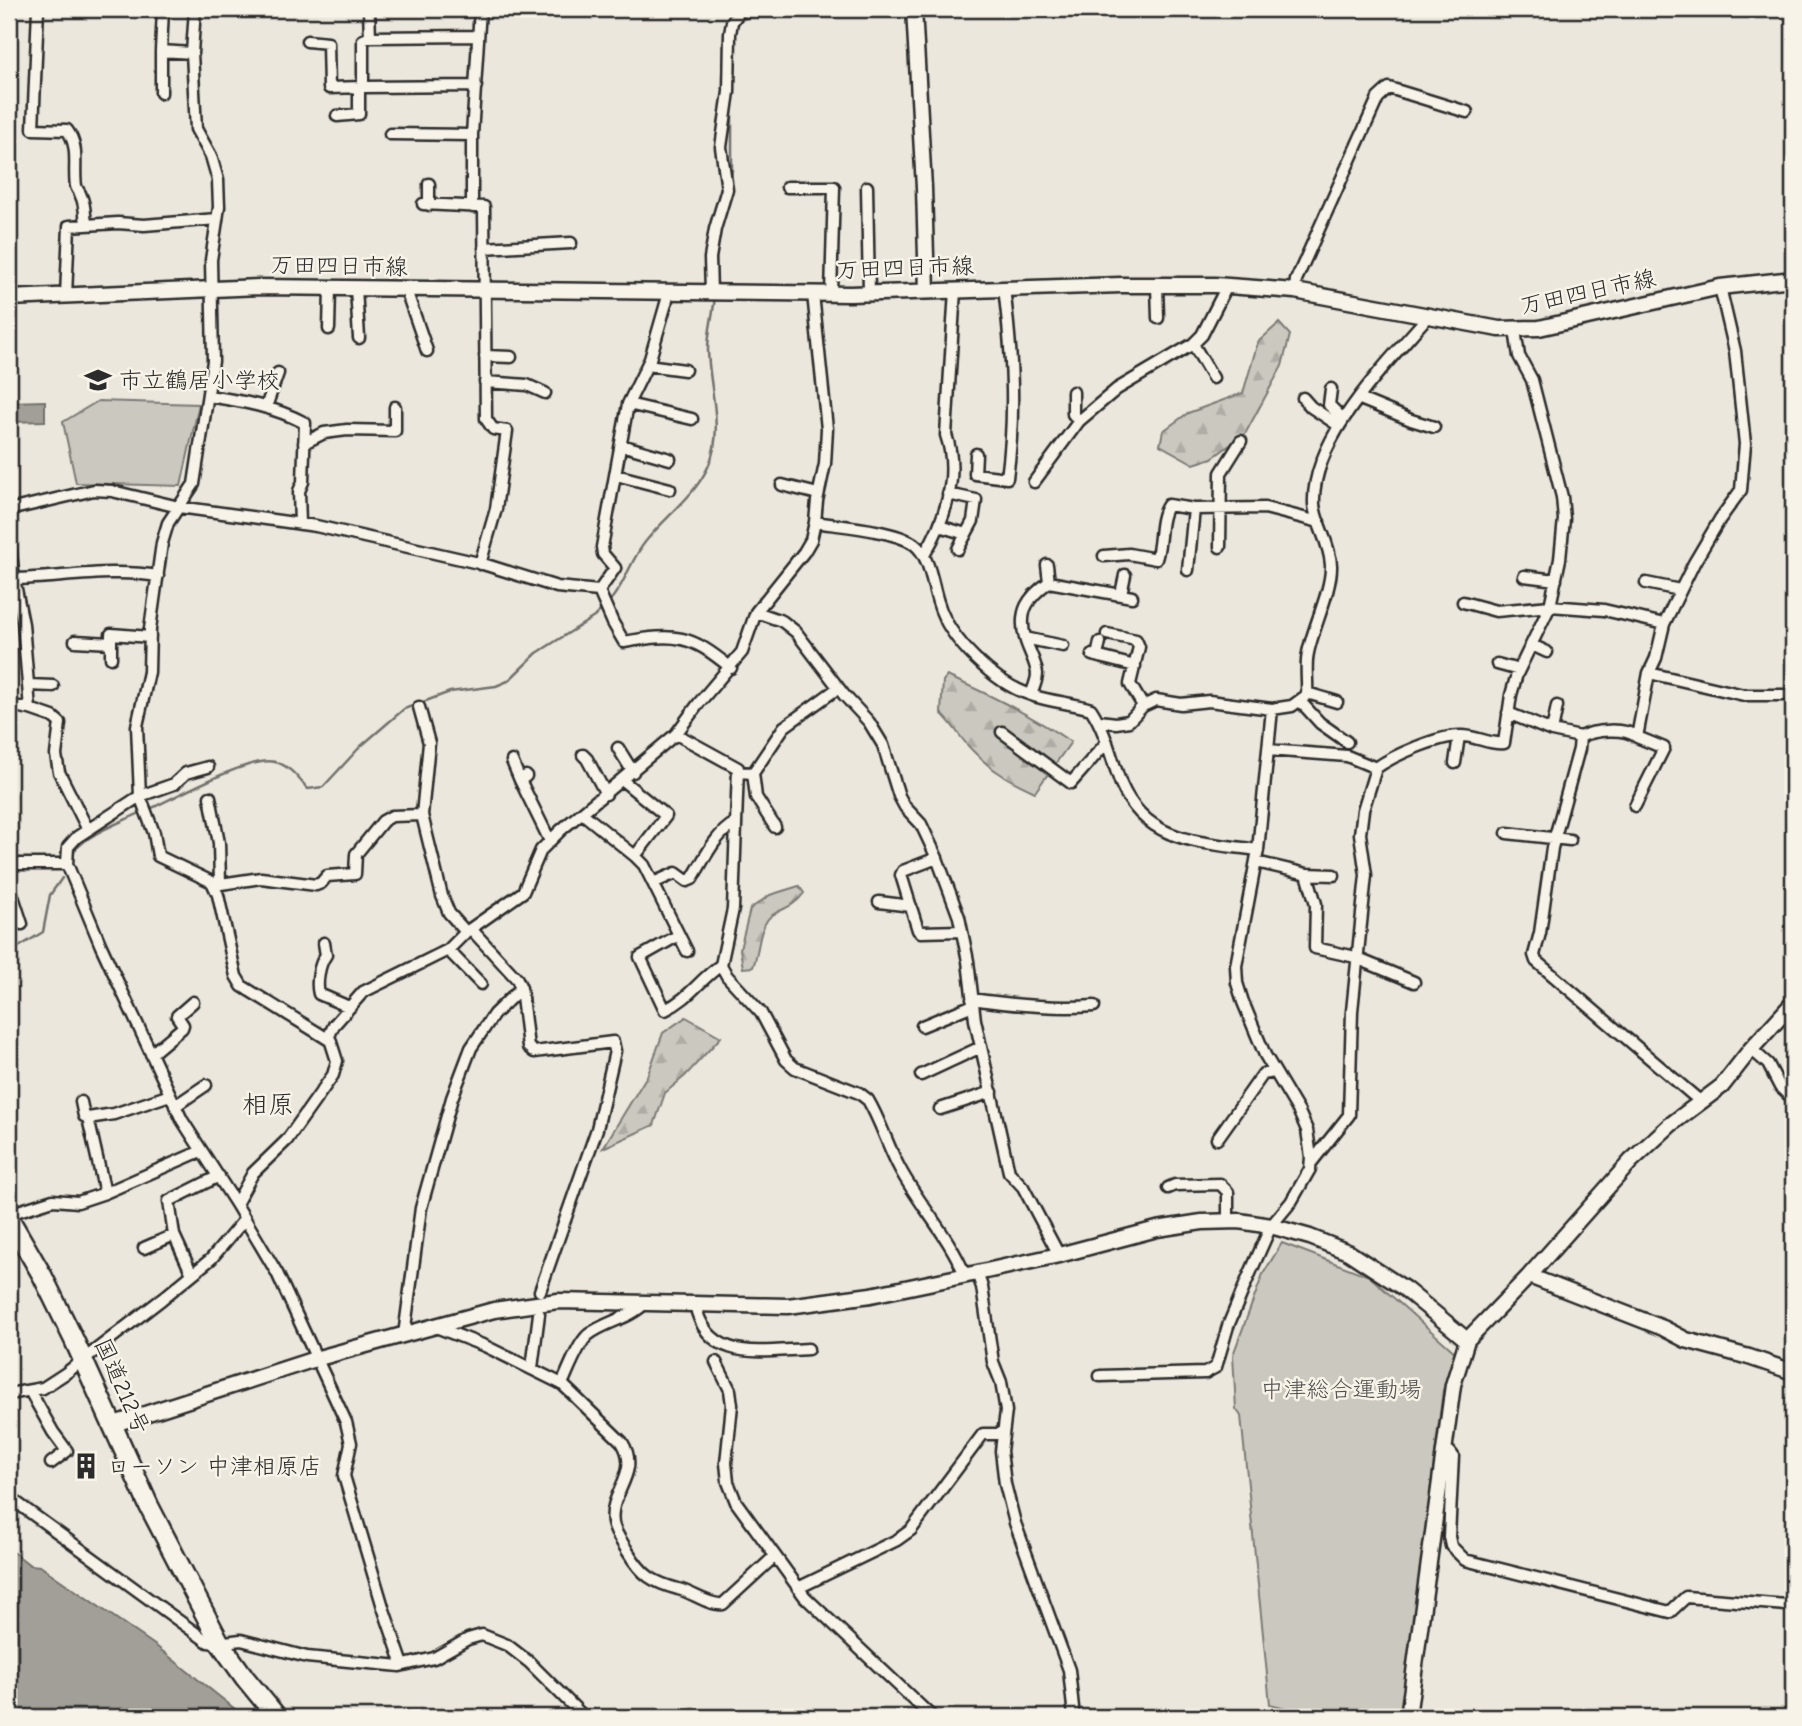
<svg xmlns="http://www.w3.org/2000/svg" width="1802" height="1726" font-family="'Comic Neue','Klee One',sans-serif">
<defs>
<pattern id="forest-firs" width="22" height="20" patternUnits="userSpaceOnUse" patternTransform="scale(1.75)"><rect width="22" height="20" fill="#cbc8bf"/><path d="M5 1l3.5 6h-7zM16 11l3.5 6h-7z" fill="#aeaca4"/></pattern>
</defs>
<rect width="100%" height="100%" fill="#ebe7dd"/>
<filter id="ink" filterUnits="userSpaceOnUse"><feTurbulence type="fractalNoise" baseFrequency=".0143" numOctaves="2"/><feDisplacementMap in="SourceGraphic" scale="14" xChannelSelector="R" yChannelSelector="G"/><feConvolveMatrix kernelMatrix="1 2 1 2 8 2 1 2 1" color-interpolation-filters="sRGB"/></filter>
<g filter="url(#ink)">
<!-- green -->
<path fill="#cbc8bf" stroke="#7b7a75" stroke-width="2" d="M98,401l101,3 -18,82 -105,-3 -13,-61z
M1282,1243l87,33 88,78 -14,36 -41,327h-81l-51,-13 -29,-288 -5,-7 -3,-54 30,-81z"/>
<!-- forest -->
<path fill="url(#forest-firs)" stroke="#7b7a75" stroke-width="2" d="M1279,323l11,12 -8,31 -37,68 -33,24 -18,6 -34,-19 3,-14 25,-18 55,-20 15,-51z
M947,676c44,19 84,39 124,66l-36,50c-24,-11 -43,-21 -61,-40 -13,-12 -20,-27 -33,-39l2,-32z
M799,886l5,7c-12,17 -28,16 -36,26 -10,13 -9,33 -15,48l-10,1 -3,-19 10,-40 20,-14z
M686,1017l35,20 -36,39 -20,17 -11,32 -51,23 45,-74 15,-41z"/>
<!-- water -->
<path fill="#a29f98" stroke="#72716c" stroke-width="2" d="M45,401v20l-36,1v-20z
M9,1549l21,16 10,1 116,80 89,71h-236z"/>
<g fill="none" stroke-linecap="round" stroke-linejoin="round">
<!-- stream -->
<path stroke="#72716c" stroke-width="2.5" d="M738,21l31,-12
M730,181l2,-11v-66
M716,284v-35
M607,604c18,-18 23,-44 39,-63 20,-25 48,-44 62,-74 17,-37 1,-78 0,-117 0,-18 5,-35 7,-53
M148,810c26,-12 103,-55 127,-48 14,3 23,16 33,27l15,-2 37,-40 44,-38 46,-17 46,-6 12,-5 29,-28 57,-36 8,-8
M73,852c17,-20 47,-29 69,-40
M9,953l34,-21 7,-37 12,-17"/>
<!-- street casing -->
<g stroke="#2b2b2b" stroke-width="15">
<path id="street" d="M38,9l-5,120 34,1c13,17 6,37 9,56 1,4 4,6 5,10 4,7 4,20 5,29
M195,9l-3,44 4,76 15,27 7,24 1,27 -8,53 2,101 -19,123 -26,39 -6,20 -12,86 -1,43 -12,54 3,70 -63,41 -9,10 -1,17 34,82 81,174 54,84
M369,9l1,28 -7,3v47l113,-1
M370,37l108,-1
M307,41l21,2 1,45 34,-1
M161,51l2,-42
M161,93v-42l31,2
M337,116l22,-2v-27
M390,134l82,1
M787,187h47l-3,107
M867,187l2,106
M423,204l61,3 2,212 7,10 14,2 -11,78 -16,55
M429,205v-21
M472,207v-72l8,-126
M484,248l87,-5
M1157,285l1,33
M356,288l3,50
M406,290l21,61
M1295,291l1,-11 82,-182 11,-10 78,24
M711,292l-1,-34 5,-29 12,-40 -6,-42 8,-55 1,-58 2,-12 9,-13
M66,296l3,-70 49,-3 26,2 73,-6
M329,329l1,-41
M1193,344l20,34
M485,356l26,1
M647,365l38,5
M485,382l42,3 18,8
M1331,389l-2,16 14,14
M1073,392v22l6,7
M208,396c34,5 67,11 97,27l-2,59 -4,9 1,33
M1303,398l8,9 27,18
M1360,399l51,21 23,7
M628,404l64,15
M266,407l12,-34
M304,443l20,-10 23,-3 48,1v-24
M621,445l49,14
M976,454l-1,20 32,4c9,-65 5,-125 -3,-190
M616,475l54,14
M1034,482l45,-61 38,-32 76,-45 9,-9 25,-49
M782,485l36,9
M948,494l28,6 -3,21 -15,28
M9,510l85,-20 18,1 67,16 137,19 167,38 74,23 42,4
M815,522c26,4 79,8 99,22 16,12 18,40 24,58 11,38 58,83 96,94 19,6 38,7 57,13 15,23 20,49 30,75 26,60 81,58 137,66
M939,526l27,8
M9,538l5,41
M1220,547l1,-74 20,-32
M924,555c21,-34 36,-80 22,-120l9,-145
M1104,556l25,-2 27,5c6,-17 2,-40 12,-54l26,4 71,-1 54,14
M1188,570l6,-61
M1524,576l32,4
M1049,582l83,15
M1646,583l34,7
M599,591l16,-23 -12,-14 -1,-7 26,-143 22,-45 19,-66
M599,591l14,32 11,19c52,-9 66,-8 107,26
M1121,594l4,-19
M1463,602l33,9 54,-5 54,4 60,14
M756,612l26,9 14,11 48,63 25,27 14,23 16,51 6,11 16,17 16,34 22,59 9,44 7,59 34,152 14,15 36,68
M1107,634l29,6 3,7 -9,37 13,22
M1025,638l38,8
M75,641l36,2
M1532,645l15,7
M1092,655l43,11
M1097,656l3,-14
M111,658v-24l39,3
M1497,664l22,6
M1649,673l95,22h49
M28,685l25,1
M1307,693l30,9
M1031,695c2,-6 6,-14 6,-21 -1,-13 -9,-24 -12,-36 -7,-27 3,-41 24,-56l-2,-17
M1300,701l20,22 27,19
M9,705l21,4
M419,707l10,36 -7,72 20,81 7,17 17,19
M1508,713l44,18 28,6
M1099,721l17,2 13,-2 14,-15 13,-6 25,4 28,-3 63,8 20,-3 15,-11c1,-13 -2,-29 1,-42 5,-26 24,-63 23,-88 -1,-23 -16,-42 -17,-61 -3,-66 73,-140 114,-188
M1552,731l5,-25
M1002,732l69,51 36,-41
M676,734l62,34 -5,141 -12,56 6,11 34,37 25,47 9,8 64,25 9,7c13,22 20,47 32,69 20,37 49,67 65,106
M1637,737c-13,-10 -43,-7 -57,0l-1,12 -27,99 -12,85 -6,22 2,6 165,141
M618,748l15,24
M1268,750l79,6 29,12c18,-13 62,-32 84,-32 15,-1 29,9 44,7l7,-48 6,-21 33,-68 10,-47 4,-40 -2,-22 -30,-117 -13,-24 -4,-26
M583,755l4,4 19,35
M512,761l8,19
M1455,763l4,-27
M208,767l-22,6 -12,11 -34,12 14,37 4,23 54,26 6,13 18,81 6,10 89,55
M738,772l15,1 31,-46 54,-39
M753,773l3,24 19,30
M526,776l-6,4 30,61
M210,797l9,46 1,41
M1635,806l29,-58 -27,-11 12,-64 7,-15 8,-34 30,-61 26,-44 21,-29 4,-46 -10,-93 -15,-64
M582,813l53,43 31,-40 -44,-36
M88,830l-29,-58 -3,-17 4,-32 -7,-6 -23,-8 -7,-85 -9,-45c48,-1 97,-11 144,-3
M1507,833l63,7
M635,856l9,9 43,86
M937,858l-34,13 -2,4 17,55 3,2 41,-1
M1256,862l51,12 27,1
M9,864h58
M1307,874l9,30 -1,44 36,8 63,26
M653,883l23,-10 11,8 5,-2c12,-19 23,-45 43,-56
M9,884l13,40
M214,885l47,-7 55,7 5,-2 6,-7 28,-2 1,-20 27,-33 9,-5 30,-1
M879,902l32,4
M679,935l-39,22 25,53c25,-12 34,-30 56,-45
M324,943l2,12c-7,9 -10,28 -7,39l30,13
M448,950l33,34
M521,988l7,59 6,5 79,-10 2,9 -18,78 -57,162
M972,999c41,6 81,10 122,7
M922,1026l51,-21
M1751,1049l17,15 12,23 13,12
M151,1054l31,-26 1,-3 -6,-9 16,-14
M921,1075l60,-28
M81,1102l3,14 4,2 26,-4 56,-19
M175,1106l31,-21
M940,1109l52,-17
M88,1118l17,75 96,-42
M1217,1139l46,-65 11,-2
M1311,1163l38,-48 3,-104 14,-136 -6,-41 3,-24 13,-42
M1168,1188l7,-3 45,-1 8,8v30
M9,1214l44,-14 25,2 27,-9
M174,1235l-5,-34 50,-25
M144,1248l30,-13 18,39
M977,1273l5,14 11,75 8,20 5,29 -5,40 4,33 10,39 54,147 5,47
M695,1304c12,59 65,47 113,45
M436,1327l49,19 77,38 60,58c20,32 -14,50 -9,81 2,11 10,20 15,29 14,23 24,30 50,37 14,3 31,17 45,15l52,-48
M404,1335l17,-127 31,-110 19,-50 23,-34 27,-26 -4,-9 -46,-50
M716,1362l14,28 2,15 -6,58 2,19 8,20 69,95 127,120
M532,1368l7,-54
M1100,1376l105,-3 11,-6 12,-41 20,-48 23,-52 20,-24 19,-33 1,-12 -4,-27 -8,-18 -34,-57 -22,-53 -6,-19 -1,-17 22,-116 14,-141
M562,1384c6,-13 16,-40 26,-49 18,-14 42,-16 58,-33
M30,1391l23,41 14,19 -16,12
M9,1394l34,-6 23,-15 96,-74 49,-40 33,-39
M1443,1451l7,1 3,4 -4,81 2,9 14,14 205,52 16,-15 101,8 6,-4
M9,1497l199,145 9,1 24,-3 66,17 93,9 34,-8 34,-19 14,-4 25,10 22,17 55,55
M798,1588l99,-48 14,-10 72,-96h19
M403,1665l-20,-58 -39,-131 7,-33 -5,-21 -69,-149 -41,-69 17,-31 34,-33 46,-65 4,-14 -8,-25 5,-11 29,-33 85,-42 18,-18 57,-40 18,-42 20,-20 115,-96 23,-31 43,-51 14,-40 48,-60 7,-12 4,-18 2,-21 8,-37 2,-35 -14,-135"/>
</g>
<!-- secondary casing -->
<g stroke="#2b2b2b" stroke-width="19">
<path id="secondary" d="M914,9l10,179 3,103
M9,298l250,-11 591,7 271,-9h94l80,6 204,38 40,-1 181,-41 73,-8
M1529,1276l134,52 23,12 63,17 44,15
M111,1425l204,-66 179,-49 64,-9 230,5 83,-11 106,-22 82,-18 98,-26 45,-7 37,-1 32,5 39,11 38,15 57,37 62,51
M1408,1717l45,-332 14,-45 62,-64 102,-115 39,-36 52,-39 29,-37 42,-46"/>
</g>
<!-- highway casing -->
<g stroke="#2b2b2b" stroke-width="23">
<path id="highway" d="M9,1218l33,57 32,65 75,166 59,114 12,23 25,35 32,39"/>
</g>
<!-- street -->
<use href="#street" stroke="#f7f3e8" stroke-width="10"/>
<!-- secondary -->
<use href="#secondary" stroke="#f7f3e8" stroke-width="14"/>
<!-- highway -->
<use href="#highway" stroke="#f7f3e8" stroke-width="18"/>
</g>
</g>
<!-- icons -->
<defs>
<g id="school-bare" transform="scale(2.1)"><path d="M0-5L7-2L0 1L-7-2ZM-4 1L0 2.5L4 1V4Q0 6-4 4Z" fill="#2b2b2b" stroke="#f7f3e8" stroke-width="2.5" paint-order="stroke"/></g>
<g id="building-bare" transform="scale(2.1)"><path d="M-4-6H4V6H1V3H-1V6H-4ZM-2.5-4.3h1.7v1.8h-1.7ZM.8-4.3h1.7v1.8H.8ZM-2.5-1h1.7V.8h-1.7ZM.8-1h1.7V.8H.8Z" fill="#2b2b2b" stroke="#f7f3e8" stroke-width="2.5" paint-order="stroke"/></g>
</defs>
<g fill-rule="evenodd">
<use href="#school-bare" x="98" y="380"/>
<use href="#building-bare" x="86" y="1466"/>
</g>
<g text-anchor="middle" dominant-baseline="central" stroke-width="5" stroke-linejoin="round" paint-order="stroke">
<!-- street labels -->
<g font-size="23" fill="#2b2b2b" stroke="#f7f3e8">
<text transform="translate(339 266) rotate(1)">万田四日市線</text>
<text transform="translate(905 268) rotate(-2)">万田四日市線</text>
<text transform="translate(1588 292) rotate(-12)">万田四日市線</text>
<text transform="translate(122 1386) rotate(66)">国道212号</text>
</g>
<!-- poi labels -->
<g font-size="23" fill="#2b2b2b" stroke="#f7f3e8" text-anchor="start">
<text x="119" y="380">市立鶴居小学校</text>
<text x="107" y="1466">ローソン 中津相原店</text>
</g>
<!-- park labels -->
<g font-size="23" fill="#535250" stroke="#f7f3e8">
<text x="1341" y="1389">中津総合運動場</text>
</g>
<!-- quarter labels -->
<g font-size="26" fill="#2b2b2b" stroke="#f7f3e8">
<text x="268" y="1105">相原</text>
</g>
</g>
<!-- margin -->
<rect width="1802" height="1726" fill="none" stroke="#f7f3e8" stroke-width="35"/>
<rect x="18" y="18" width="1767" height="1691" fill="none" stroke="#2b2b2b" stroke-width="2.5" filter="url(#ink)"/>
</svg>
